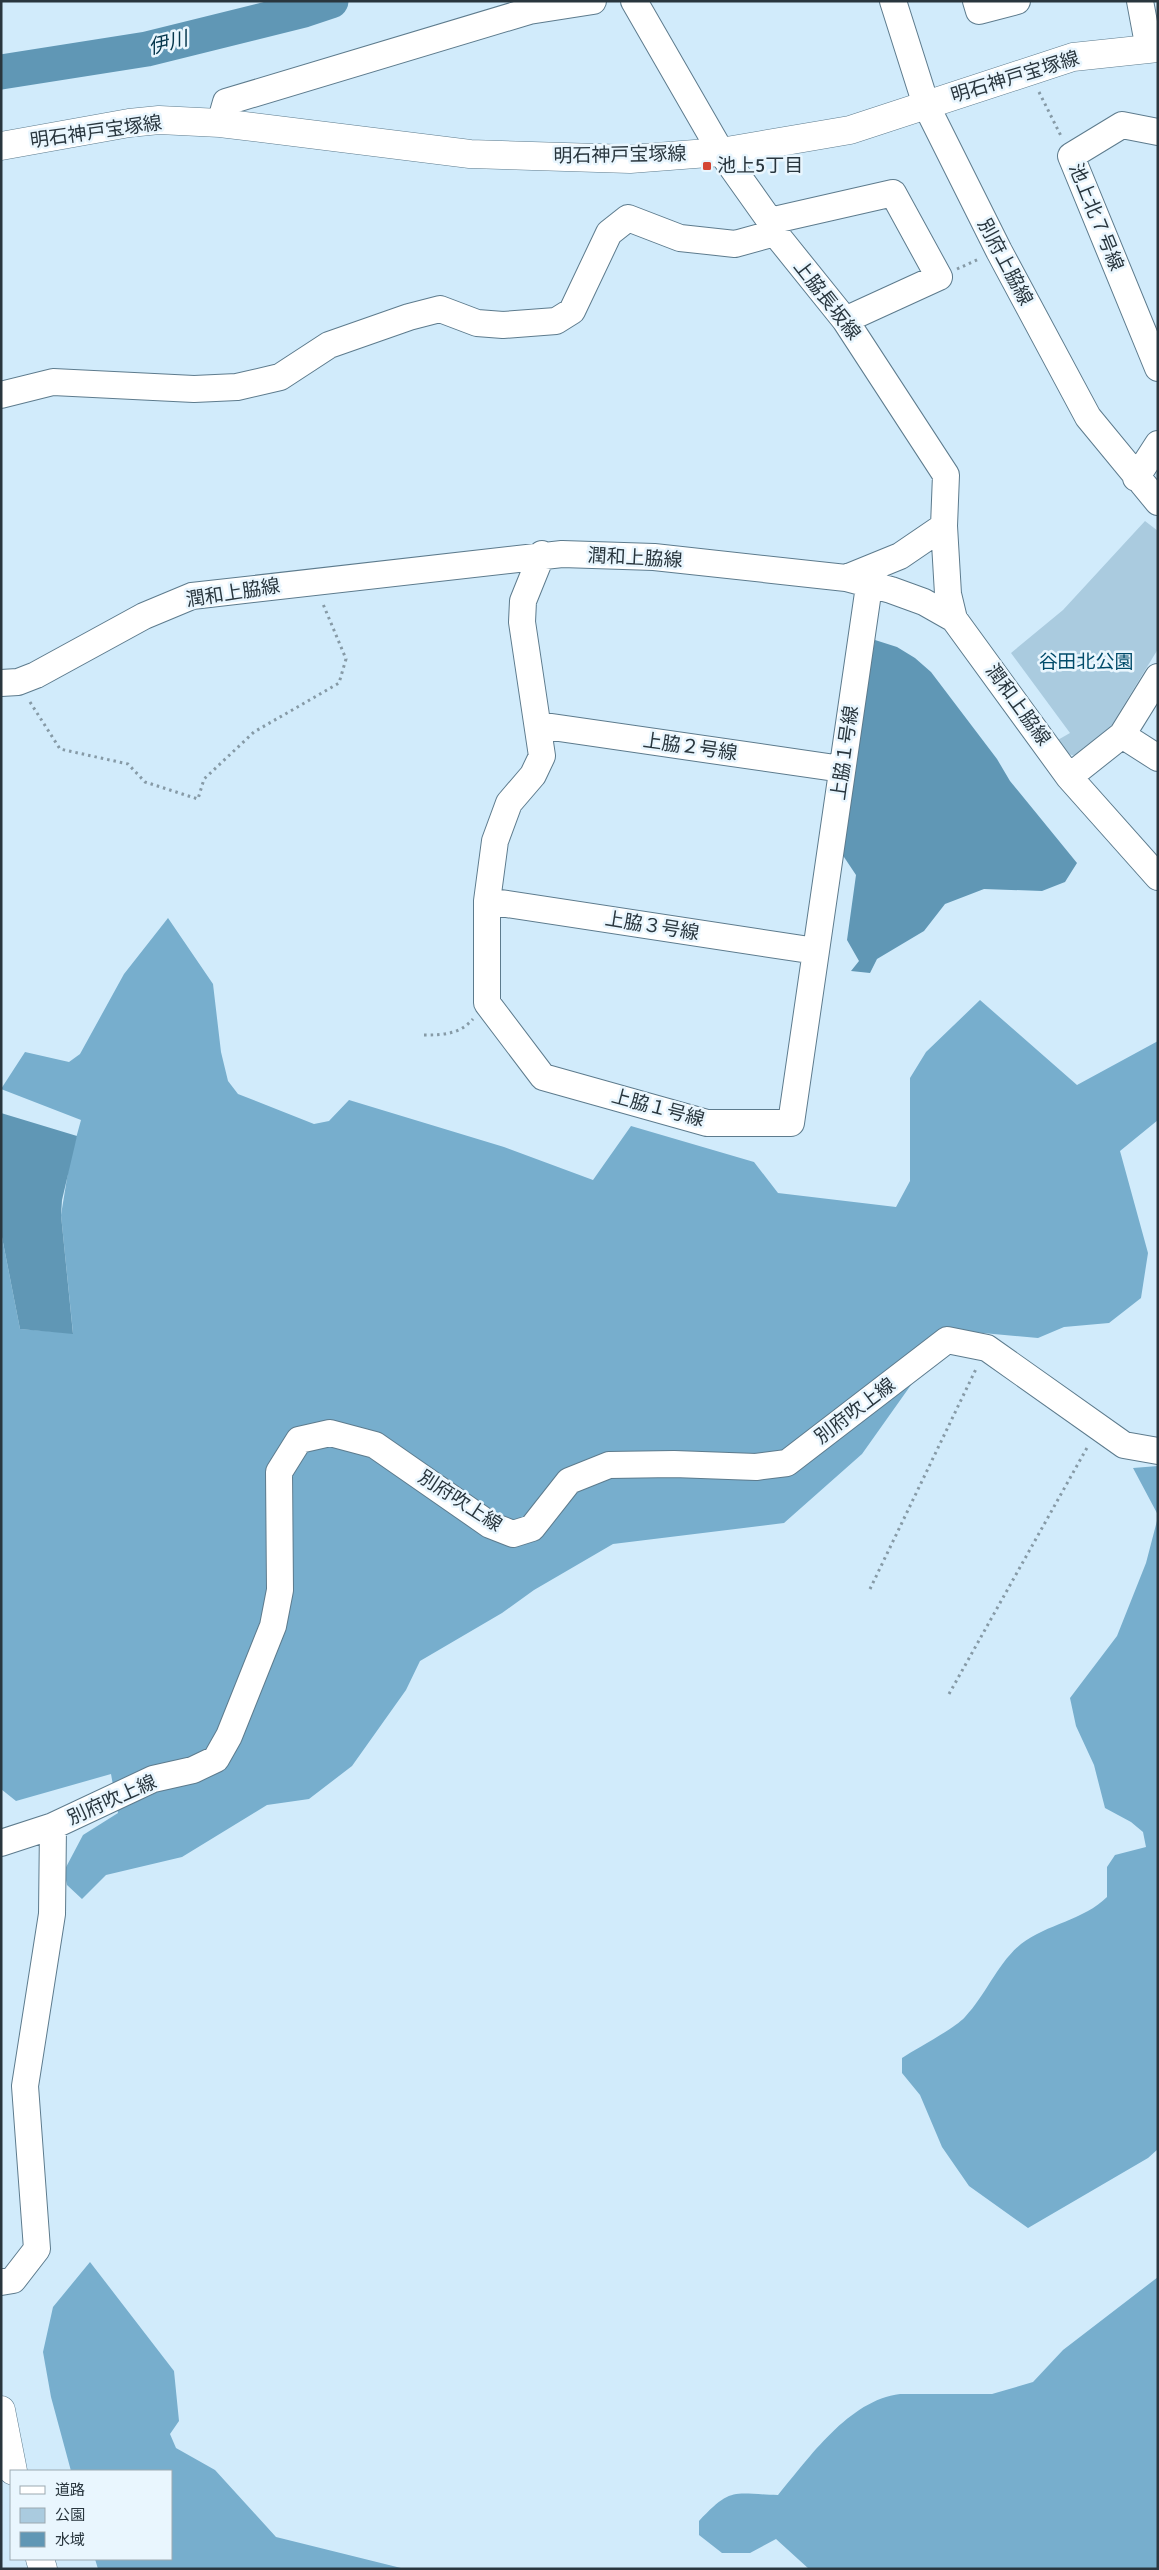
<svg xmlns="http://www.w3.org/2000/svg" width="1159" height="2570" font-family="Signika,'Noto Sans JP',sans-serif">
<rect width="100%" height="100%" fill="#d1ebfb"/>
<!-- green -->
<path fill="#aacbdf" d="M1145,521l13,10v118l-53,87 -29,20 -12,-3 -8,-12 14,-8 -59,-80 52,-43z"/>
<!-- forest -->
<path fill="#77aecd" d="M168,918l45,66 8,68 7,29 10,13 76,30 15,-3 20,-21 155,47 89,33 38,-54 123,36 24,31 118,14 14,-26v-103l16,-26 54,-52 97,85 81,-44v79l-38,31 28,102 -7,45 -32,25 -45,4 -26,11 -88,-8 -88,124 -78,69 -171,21 -79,46 -32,23 -82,48 -14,29 -54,76 -43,33 -42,6 -85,52 -76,18 -24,24 -15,-14 -3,-14 19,-36 35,-22 -7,-39 -95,27 -15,-12v-557l19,97 53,4 -12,-118 9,-55 11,-40 -80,-31 24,-37 44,10 11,-8 44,-80z
M1158,1466v49l-25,-47z
M1158,1517v632l-10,9 -120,70 -59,-42 -27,-39 -22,-52 -18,-22v-15c15,-10 52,-29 63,-41 21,-22 32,-53 56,-73 26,-20 63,-24 86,-47v-30l8,-12 31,-8 -3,-15 -12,-10 -26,-14 -11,-43 -18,-39 -6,-28 47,-62 29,-73z
M90,2262l84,109 5,50 -9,13 6,14 39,22 61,67 125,31 15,1h-318l-3,-10h76v-88h-100l-20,-74 -8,-45 10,-45z
M1158,2277v292h-349l-33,-30 -26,14h-28l-23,-18v-14c33,-35 34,-27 79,-26 31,-37 71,-95 122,-101h92l41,-12 30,-32z"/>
<!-- water -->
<path fill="#6097b5" d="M875,640l22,7 18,11 16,14 66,87 13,22 67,82 -12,19 -23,9 -58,-2 -39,15 -21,27 -47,28 -7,14 -19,-2 8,-10 -12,-21 9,-65 -16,-24z
M1,1113l76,23 -15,64 -1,15 12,119 -53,-5 -19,-97z"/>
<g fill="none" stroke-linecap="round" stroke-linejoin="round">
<!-- river -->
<path stroke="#6097b5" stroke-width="35" d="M1,72l146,-23 157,-39 27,-9"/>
<!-- minor casing -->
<g stroke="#5d7b8d" stroke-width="28">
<path id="minor" d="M634,1l87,151 49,69 5,12 70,87 101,155 -2,51 4,68 6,25
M893,1l33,104 73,146 89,166 70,85
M976,1l3,10 38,-10
M1140,1l9,48
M220,123l6,-21 303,-91 64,-10
M1158,132l-36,-7 -51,31 87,212
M770,221l123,-28 46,84 -94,43
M1,395l52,-13 141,7 43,-2 43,-10 49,-32 80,-28 31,-8 37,14 26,2 53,-4 16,-10 37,-78 19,-15 52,20 55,6 40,-11
M1136,478l22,-34
M542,554l-19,47 -1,21 20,134 -9,19 -24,28 -14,38 -8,60v102l56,74 164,46h84l78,-537
M846,578l54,-22 44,-30
M1,683l17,-1 18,-7 108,-59 48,-20 370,-42 92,3 192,21 45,12 33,12 30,17 115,158 89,100
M538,725l304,44
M1122,735l36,23
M1069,777l53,-42 36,-58
M487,901l329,50
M1,1843l52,-17 100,-47 40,-9 23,-11 13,-23 44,-110 7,-36 -1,-118 20,-32 31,-7 45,12 115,80 23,9 19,-6 37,-47 40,-16 65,-1 82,3 31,-4 160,-123 40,8 137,97 34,6
M1,2282l12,-2 24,-31 -12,-163 27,-172 1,-88"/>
</g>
<!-- major casing -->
<g stroke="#5d7b8d" stroke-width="29">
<path id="major" d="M1,146l128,-23 30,-3 61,3 250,31 160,5 91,-7 129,-22 223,-73 85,-9"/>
</g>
<!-- highway casing -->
<g stroke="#5d7b8d" stroke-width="29">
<path id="highway" d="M1,2410l12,61
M40,2559l3,10"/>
</g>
<!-- path -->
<path stroke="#869aa6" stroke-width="3" stroke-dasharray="2.5 4" stroke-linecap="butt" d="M1039,92l23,46
M957,269l22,-10
M30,702l30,47 68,15 17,18 53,17 6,-20 50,-47 85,-49 7,-24 -23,-55
M424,1035c20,0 36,-1 49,-16
M870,1589l106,-220
M949,1694l139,-248"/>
<!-- minor -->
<use href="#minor" stroke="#fff" stroke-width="26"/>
<!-- major -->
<use href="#major" stroke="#fff" stroke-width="28"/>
<!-- highway -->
<use href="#highway" stroke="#fff" stroke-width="28"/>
</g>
<!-- markers -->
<rect fill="#d34635" stroke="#e9f6fe" stroke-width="2" x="702" y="161" width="10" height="10" rx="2.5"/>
<g text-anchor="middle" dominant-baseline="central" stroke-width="5" stroke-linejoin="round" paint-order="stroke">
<!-- street labels -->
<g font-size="19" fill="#29363e" stroke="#e9f6fe">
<text transform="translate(1015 77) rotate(-17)">明石神戸宝塚線</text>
<text transform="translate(96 132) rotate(-8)">明石神戸宝塚線</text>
<text transform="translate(620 155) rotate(-1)">明石神戸宝塚線</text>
<text transform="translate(1096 217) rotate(68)">池上北７号線</text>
<text transform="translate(1005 262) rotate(62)">別府上脇線</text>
<text transform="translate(827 300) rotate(52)">上脇長坂線</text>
<text transform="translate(635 558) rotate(3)">潤和上脇線</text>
<text transform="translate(233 593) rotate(-9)">潤和上脇線</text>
<text transform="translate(1018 705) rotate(54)">潤和上脇線</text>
<text transform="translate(690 747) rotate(8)">上脇２号線</text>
<text transform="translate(845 753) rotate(-82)">上脇１号線</text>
<text transform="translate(652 926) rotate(9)">上脇３号線</text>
<text transform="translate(658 1108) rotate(15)">上脇１号線</text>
<text transform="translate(855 1411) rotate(-37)">別府吹上線</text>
<text transform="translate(460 1501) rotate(33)">別府吹上線</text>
<text transform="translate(112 1800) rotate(-24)">別府吹上線</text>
</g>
<!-- poi labels -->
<g font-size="19" fill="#29363e" stroke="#e9f6fe" text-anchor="start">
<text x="717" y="166">池上5丁目</text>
</g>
<!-- park labels -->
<g font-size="19" fill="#004b6a" stroke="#e9f6fe">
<text x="1086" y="662">谷田北公園</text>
</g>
<!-- water labels -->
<g font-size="20" font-style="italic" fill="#06374d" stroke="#e9f6fe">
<text transform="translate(168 43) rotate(-14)">伊川</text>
</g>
</g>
<!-- border -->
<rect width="1159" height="2570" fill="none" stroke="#29363e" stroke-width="5"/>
<!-- legend -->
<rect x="10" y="2470" width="162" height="90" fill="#e9f6fe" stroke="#9ca9b1"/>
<rect x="20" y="2486" width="25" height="8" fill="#ffffff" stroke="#9ca9b1"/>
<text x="55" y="2495" font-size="15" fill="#29363e">道路</text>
<rect x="20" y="2508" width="25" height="15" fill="#aacbdf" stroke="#9ca9b1"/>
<text x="55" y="2520" font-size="15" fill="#29363e">公園</text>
<rect x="20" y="2532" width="25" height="15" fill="#6097b5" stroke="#9ca9b1"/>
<text x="55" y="2545" font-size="15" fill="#29363e">水域</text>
</svg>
